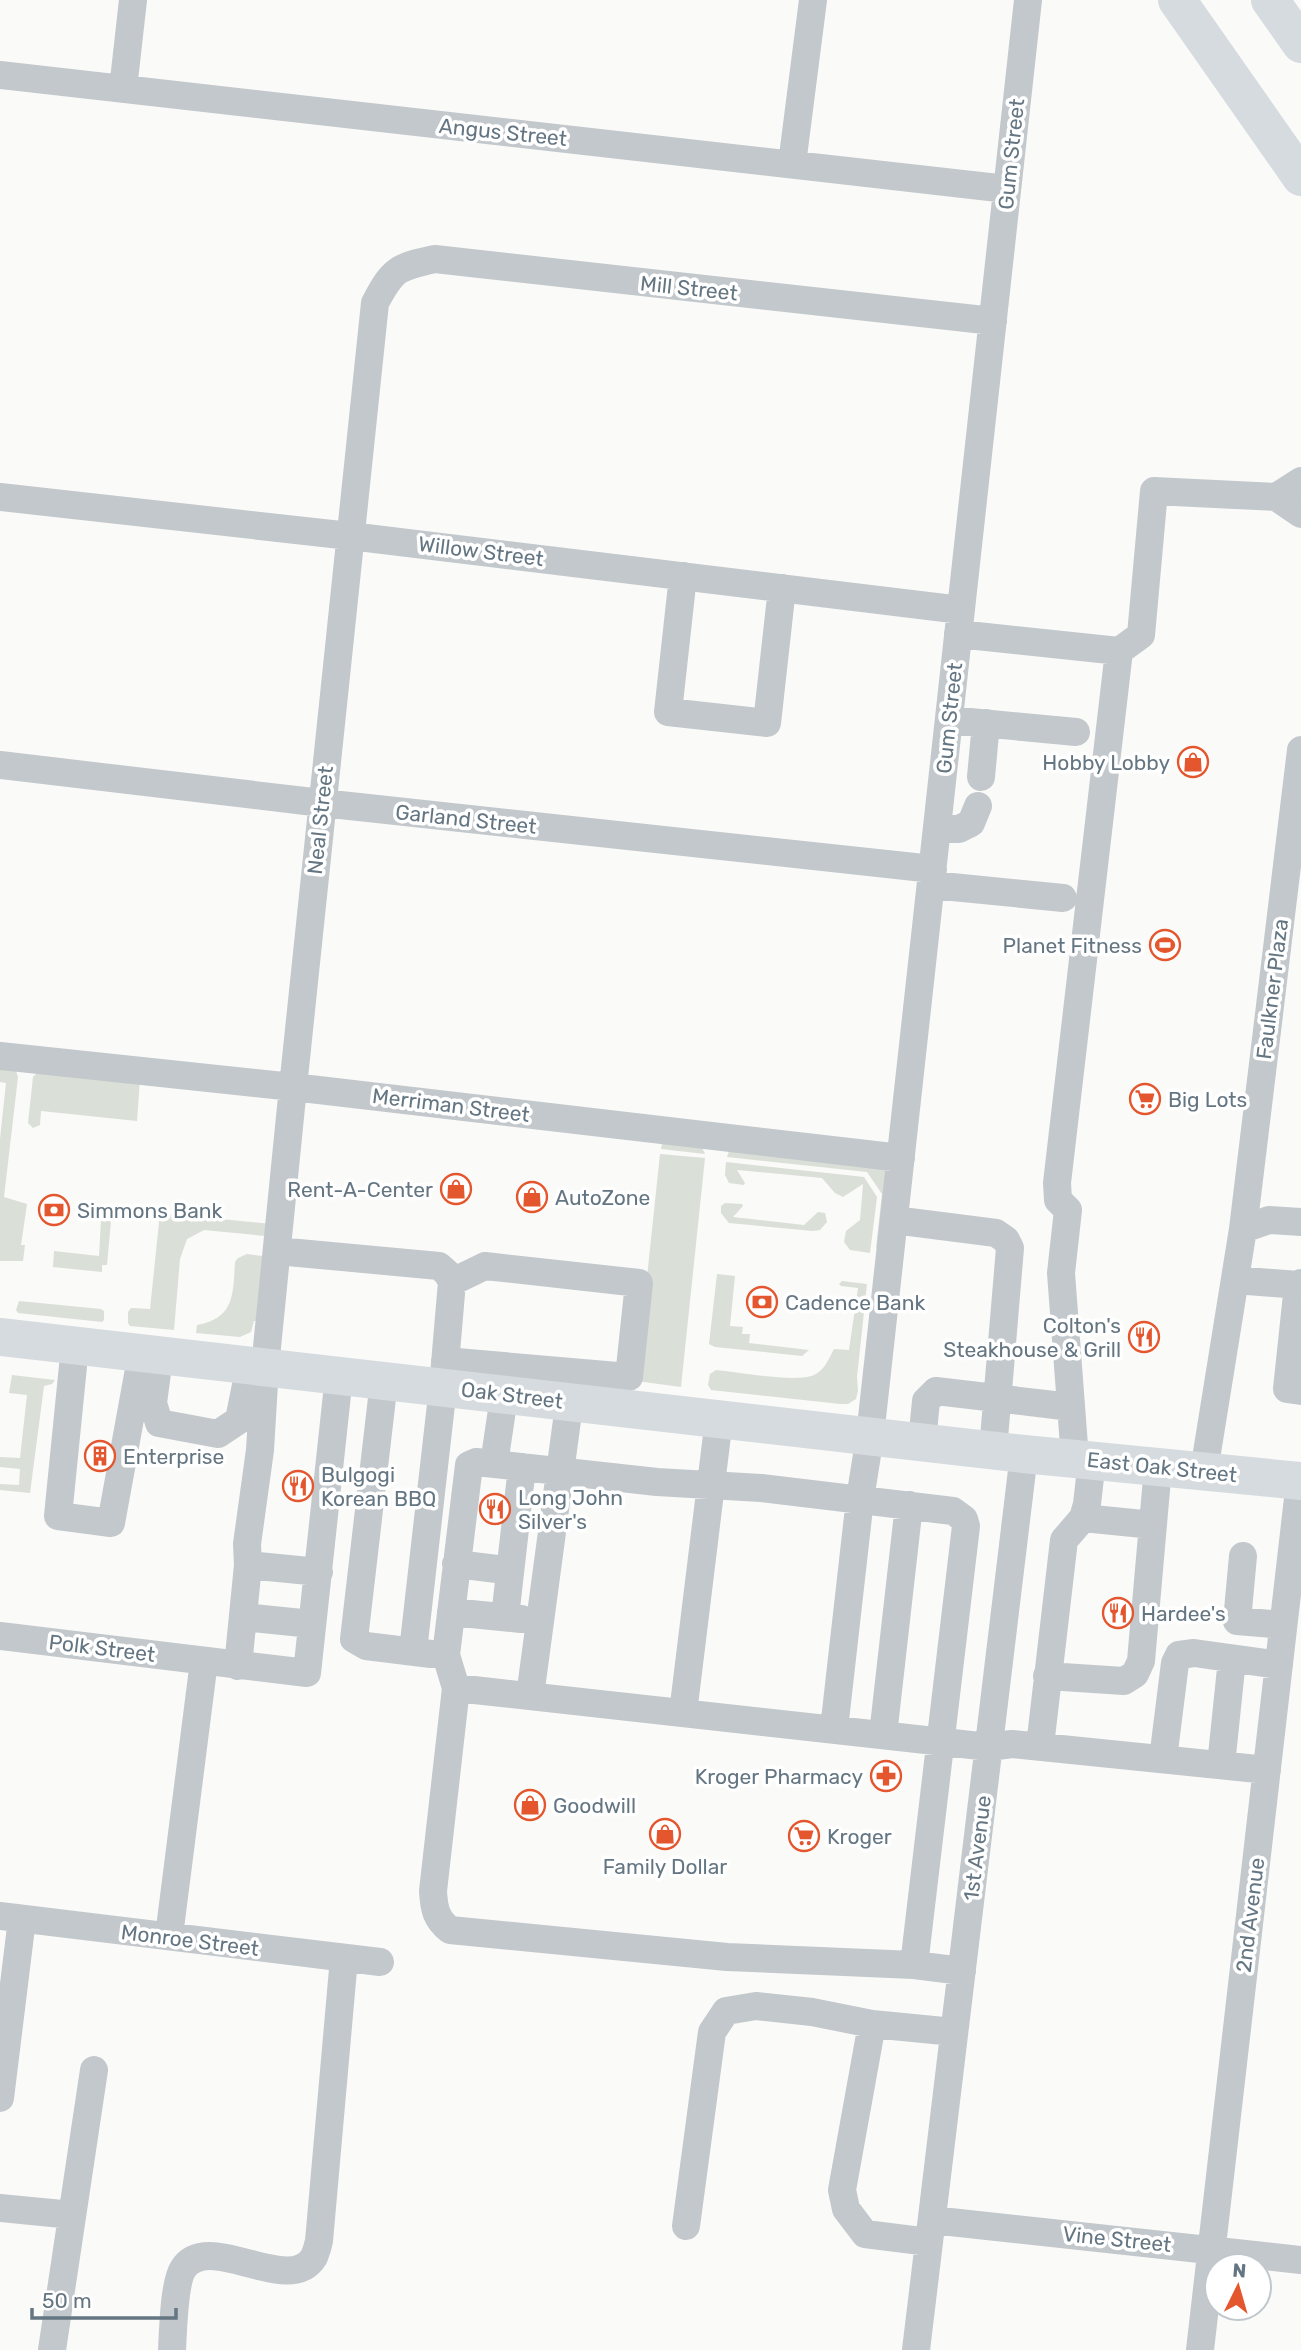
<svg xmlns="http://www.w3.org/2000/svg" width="1301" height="2350" font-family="Rubik,sans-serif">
<rect width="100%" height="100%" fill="#fafaf8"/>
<!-- grass -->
<path fill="#dadfd7" d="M0,1063l16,8 2,6 -14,120 23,7 -6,41h4l-2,16h-23v-122l6,-56 -6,-1z
M37,1073l103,6 -3,42 -96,-10 -1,14 -7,3 -5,-5 5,-46z
M663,1138l38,7 4,9 -44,-5z
M729,1151l158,19 -8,76 -3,2 6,-54 -15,-22 -140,-15z
M660,1154l45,4 -24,229 -45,-6z
M726,1162l138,15 13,20 -7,56 -20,-3 -6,-8 2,-11 14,-11 3,-36 -20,13 -8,-4 -13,-15 -85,-8 8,13 -1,2 -15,-2 -4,-8z
M725,1203l17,1 1,2 -10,11 71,8 14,-13 7,1 2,9 -7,8 -7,1 -84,-8 -8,-10v-7z
M160,1213l111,11 -6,12 -61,-6 -17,9 -7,20 -6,71 -44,-4 -2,-3v-11l3,-4 19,1z
M101,1221h10l-4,44h-5v7l-49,-5 1,-16 45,5z
M247,1254l16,2 -2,65h-7l-3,11 -11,5 -44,-4 1,-8c38,-7 36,-31 38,-63l3,-4z
M717,1274l18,2 -5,50 13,1 -1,7h8l-1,9 60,7 -7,6 -87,-9 -6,-3z
M842,1281l25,3 -10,93 1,14 -2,8 -8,5h-8l-129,-14 -3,-5 2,-11 6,-4c21,2 81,13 98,5 11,-5 15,-17 20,-26l15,1 9,-62 -17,-2 -2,-2z
M19,1301l82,8 3,2v9l-2,2 -84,-9 -2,-3z
M12,1375l43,5 -3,4 -8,2 -14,107 -30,-3v-6l19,1 1,-16 -20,-2v-10l20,1 7,-63 -18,-2z"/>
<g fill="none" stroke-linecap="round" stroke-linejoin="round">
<!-- minor -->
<path stroke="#c3c8cc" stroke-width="28" d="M0,75l1007,114
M123,89l10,-89
M792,164l21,-164
M0,497l350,39 611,74
M1276,497l25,-16
M683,576l-15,136 99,11 15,-135
M958,634l161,17 22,-16 13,-144 122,6 25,17
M949,720l127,12
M0,765l322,38 611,66
M981,777l5,-54
M937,829h22l12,-6 7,-17
M932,885l131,13
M0,1056l293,31 608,71
M894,1220l102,13 10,7 4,8 -17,202
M1243,1229l26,-9 32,2
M277,1251l162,15 8,7 5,9 -9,105 -30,264
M1235,1280l63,5 3,-2
M1298,1285l-11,104 14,2
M75,1346l-17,170 53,7 31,-170
M445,1361l184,16 10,-94 -154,-17 -33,16
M158,1365l-5,38 6,20 59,11 21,-14 11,-55
M384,1381l-30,258 12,7 65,8
M922,1442l4,-41 10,-10 135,16
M1075,1459l-14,-186 7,-63 -10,-10 -1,-17 62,-532
M494,1464l13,-88
M1204,1471l39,-242 58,-479
M1083,1518l70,7
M1243,1556l-6,65 46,4
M456,1564l41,5
M319,1572l-71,-7 -1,-21 13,-94 5,-83 28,-280 82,-784c18,-34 22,-36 60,-44l558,62
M451,1612l70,7
M243,1617l69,7
M505,1617l17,-150
M0,1636l307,37 32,-297
M238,1666l10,-101
M1047,1676l77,5 11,-7 6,-13 17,-194
M456,1688l533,59 23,-3 255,26
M530,1696l42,-313
M683,1713l36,-294
M834,1729l26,-230 10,-63 158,-1436
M883,1735l26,-230
M1040,1746l24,-206 19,-22 4,-14 5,-44
M1163,1759l12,-96 4,-8 15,-2 85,12
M1221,1765l11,-106
M0,1916l380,46
M169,1936l35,-275
M914,1965l52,-439 -2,-7 -11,-8 -192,-23 -104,-6 -181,-20 -7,3 -23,190 10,33 -23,203c1,18 3,28 17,39l277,27 187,8 48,6
M872,2024l-30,166 4,19 19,25 64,8
M0,2098l22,-179
M0,2208l72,7
M932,2220l369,40
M686,2226l26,-194 14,-21 30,-5 56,6 60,12 82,8
M52,2350l42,-280
M172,2350c1,-18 2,-67 11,-81 25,-40 106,29 131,-12 2,-5 4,-11 5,-16l25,-283
M916,2350l108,-896
M1200,2350l100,-869"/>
<!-- highway -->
<path stroke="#d6dbdf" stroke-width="38" d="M1177,0l124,177
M1270,0l31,44
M0,1337l1024,117 277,27"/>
</g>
<!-- icons -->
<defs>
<g id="shop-ring" transform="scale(1.575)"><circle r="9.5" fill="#fff" stroke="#e4572e" stroke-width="1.5"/><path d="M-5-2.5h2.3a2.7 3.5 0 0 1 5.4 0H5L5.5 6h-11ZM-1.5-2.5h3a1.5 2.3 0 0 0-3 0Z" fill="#e4572e"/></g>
<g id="stadium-ring" transform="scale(1.575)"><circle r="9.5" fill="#fff" stroke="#e4572e" stroke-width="1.5"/><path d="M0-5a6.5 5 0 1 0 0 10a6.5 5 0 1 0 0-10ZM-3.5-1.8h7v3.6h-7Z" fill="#e4572e"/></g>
<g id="supermarket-ring" transform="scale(1.575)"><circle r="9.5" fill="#fff" stroke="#e4572e" stroke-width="1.5"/><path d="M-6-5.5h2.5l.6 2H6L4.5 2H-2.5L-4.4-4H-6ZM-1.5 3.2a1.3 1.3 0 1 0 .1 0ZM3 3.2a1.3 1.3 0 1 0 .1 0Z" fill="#e4572e"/></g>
<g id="bank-ring" transform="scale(1.575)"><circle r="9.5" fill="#fff" stroke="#e4572e" stroke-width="1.5"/><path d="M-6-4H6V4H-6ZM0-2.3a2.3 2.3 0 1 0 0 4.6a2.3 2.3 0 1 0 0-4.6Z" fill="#e4572e"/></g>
<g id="restaurant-ring" transform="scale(1.575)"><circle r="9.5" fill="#fff" stroke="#e4572e" stroke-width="1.5"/><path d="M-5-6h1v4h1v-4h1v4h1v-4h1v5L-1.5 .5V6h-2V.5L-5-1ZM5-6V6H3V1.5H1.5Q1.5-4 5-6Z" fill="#e4572e"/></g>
<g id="building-ring" transform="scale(1.575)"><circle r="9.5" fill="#fff" stroke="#e4572e" stroke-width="1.5"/><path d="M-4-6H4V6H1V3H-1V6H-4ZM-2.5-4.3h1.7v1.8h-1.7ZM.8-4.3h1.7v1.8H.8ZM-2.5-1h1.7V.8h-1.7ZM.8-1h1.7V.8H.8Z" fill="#e4572e"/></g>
<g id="pharmacy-ring" transform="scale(1.575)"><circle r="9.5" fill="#fff" stroke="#e4572e" stroke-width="1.5"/><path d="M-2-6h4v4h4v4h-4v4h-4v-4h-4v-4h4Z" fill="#e4572e"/></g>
</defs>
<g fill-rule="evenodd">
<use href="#shop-ring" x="1193" y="762"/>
<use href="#stadium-ring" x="1165" y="945"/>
<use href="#supermarket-ring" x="1145" y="1099"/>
<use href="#shop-ring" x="456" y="1189"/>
<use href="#shop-ring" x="532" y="1197"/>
<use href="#bank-ring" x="54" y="1210"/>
<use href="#bank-ring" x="762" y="1302"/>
<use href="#restaurant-ring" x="1144" y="1337"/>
<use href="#building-ring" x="100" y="1456"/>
<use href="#restaurant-ring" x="298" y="1486"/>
<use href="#restaurant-ring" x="495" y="1509"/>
<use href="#restaurant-ring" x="1118" y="1613"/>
<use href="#pharmacy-ring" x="886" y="1776"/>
<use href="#shop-ring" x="530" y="1805"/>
<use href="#shop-ring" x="665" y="1834"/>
<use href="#supermarket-ring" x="804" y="1836"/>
</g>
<g text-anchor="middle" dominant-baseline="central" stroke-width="7" stroke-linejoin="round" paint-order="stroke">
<!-- street labels -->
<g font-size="21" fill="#657683" stroke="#fff">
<text transform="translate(503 132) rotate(6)">Angus Street</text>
<text transform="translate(1011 154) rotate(-84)">Gum Street</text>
<text transform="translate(689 288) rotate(6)">Mill Street</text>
<text transform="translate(481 551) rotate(7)">Willow Street</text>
<text transform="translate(949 718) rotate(-84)">Gum Street</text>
<text transform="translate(466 819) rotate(6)">Garland Street</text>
<text transform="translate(320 820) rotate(-84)">Neal Street</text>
<text transform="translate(1272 989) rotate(-83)">Faulkner Plaza</text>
<text transform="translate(451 1105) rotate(7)">Merriman Street</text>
<text transform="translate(512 1395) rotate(7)">Oak Street</text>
<text transform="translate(1162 1467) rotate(6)">East Oak Street</text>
<text transform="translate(102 1648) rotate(7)">Polk Street</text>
<text transform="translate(977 1848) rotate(-83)">1st Avenue</text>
<text transform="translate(1250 1915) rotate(-83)">2nd Avenue</text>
<text transform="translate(190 1940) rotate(7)">Monroe Street</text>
<text transform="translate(1117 2239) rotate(6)">Vine Street</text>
</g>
<!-- poi labels -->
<g font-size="21" fill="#657683" stroke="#fff" text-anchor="start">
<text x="1170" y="762" text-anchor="end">Hobby Lobby</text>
<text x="1142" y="945" text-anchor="end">Planet Fitness</text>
<text x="1168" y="1099">Big Lots</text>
<text x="433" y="1189" text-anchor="end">Rent-A-Center</text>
<text x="555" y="1197">AutoZone</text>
<text x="77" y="1210">Simmons Bank</text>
<text x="785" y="1302">Cadence Bank</text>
<text x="1121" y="1325" text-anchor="end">Colton's<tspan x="1121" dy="24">Steakhouse &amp; Grill</tspan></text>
<text x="123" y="1456">Enterprise</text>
<text x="321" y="1474">Bulgogi<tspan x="321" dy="24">Korean BBQ</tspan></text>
<text x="518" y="1497">Long John<tspan x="518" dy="24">Silver's</tspan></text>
<text x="1141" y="1613">Hardee's</text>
<text x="863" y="1776" text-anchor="end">Kroger Pharmacy</text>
<text x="553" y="1805">Goodwill</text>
<text x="827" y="1836">Kroger</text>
<text x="665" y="1866" text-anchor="middle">Family Dollar</text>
</g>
</g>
<!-- north arrow -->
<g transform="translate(1238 2287) rotate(5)"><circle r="33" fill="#ffffff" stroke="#c1c8cd" stroke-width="2"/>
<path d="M0-5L12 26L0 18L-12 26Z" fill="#e4572e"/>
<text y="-10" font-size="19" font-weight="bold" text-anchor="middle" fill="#657683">N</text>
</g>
<!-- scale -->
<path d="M32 2308v10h144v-10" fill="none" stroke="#657683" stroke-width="3.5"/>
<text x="42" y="2308" font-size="21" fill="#657683" stroke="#ffffff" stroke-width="5" paint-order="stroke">50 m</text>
</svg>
